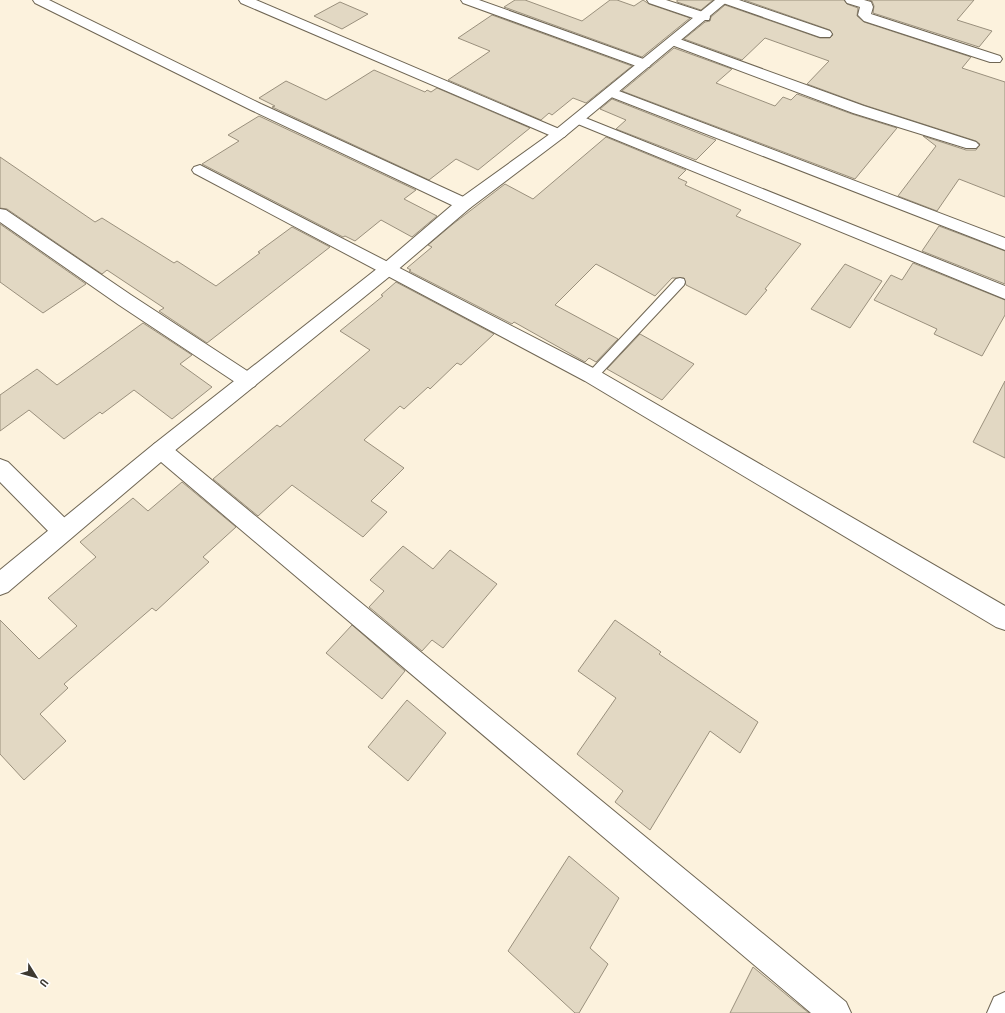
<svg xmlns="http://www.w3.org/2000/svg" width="1005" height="1013" font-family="'Roboto Condensed',sans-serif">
<rect width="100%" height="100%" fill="#fcf2dd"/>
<!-- building -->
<path fill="#e2d8c3" stroke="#9a907d" d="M515,0h10l57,21 28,-21h7l17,6 9,-6 6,4 41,14 -48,39 -138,-50z
M677,0h36l-12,10 -24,-8z
M744,0h100l3,4 11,4 -1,8 7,6 107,35 -9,11 43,14v115l-46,-18 -22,32 -39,-15 38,-50 -13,-10 43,14h10l4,-6 -4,-3 -112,-36 -57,-21 22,-23 -64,-23 -23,22 -58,-21 21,-17 5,-1 1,-4 14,-12 95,33h10l3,-3 -3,-5z
M869,0h105l-17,20 35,11 -13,16 -106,-34 1,-7 -2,-5z
M340,2l28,12 -26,15 -28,-13z
M492,15l140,51 -46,37 -13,-5 -21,17 -3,-2 -8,7 -93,-40 42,-29 -32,-13z
M674,48l58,21 -16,14 59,23 8,-9 8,3 6,-6 55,20 45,14 -42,51 -233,-88z
M374,70l51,22 2,-2 4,2 6,-4 93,40 -52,42 -22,-11 -27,21 -157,-73 3,-1 -16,-8 27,-17 40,19z
M612,99l104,41 -20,20 -80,-31 10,-9 -26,-11z
M259,116l157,74 -12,9 33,17 -25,21 -31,-17 -26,21 -10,-5 -2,1 -141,-73 37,-23 -11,-6z
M606,137l80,33 -8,8 9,4 -2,3 56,25 -5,6 65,28 -36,45 2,1 -21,25 -60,-30 -2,-7h-12l-17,18 -59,-32 -41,41 63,34 -22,23 -7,-4 -4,4 -71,-40 -2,2 -103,-53 2,-1 -4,-2 25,-21 -4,-2 25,-21 52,-40 28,15z
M0,157l95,65 7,-4 72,45 3,-2 39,25 44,-33 -2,-1 34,-25 38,20 -123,96 -48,-32 5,-3 -57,-38 -5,4 -95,-65 -7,-1z
M0,224l86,60 -43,29 -43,-31z
M939,226l66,25v33l-83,-33z
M913,263l92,37v15l-23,41 -48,-22 3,-5 -63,-29 17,-25 11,5z
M845,264l37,17 -32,47 -39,-19z
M396,282l98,52 -33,31 -4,-2 -27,26 -2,-2 -24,22 -4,-3 -36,34 40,28 -33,33 16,11 -24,25 -71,-52 -34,31 -45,-37 64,-54 3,2 90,-77 -30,-19 43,-35 -2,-1z
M143,323l49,32 -12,9 32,23 -40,32 -38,-29 -32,24 -2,-2 -36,27 -35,-29 -29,21v-36l37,-26 20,16z
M640,334l54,30 -32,36 -55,-31z
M1005,381v77l-32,-16z
M182,482l54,45 -33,30 6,5 -53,49 -4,-3 -88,76 4,4 -28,26 26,27 -42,39 -24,-26v-134l39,39 38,-33 -29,-28 48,-41 -16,-15 53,-44 15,13z
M403,546l30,23 17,-19 47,34 -54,64 -11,-8 -10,11 -53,-44 15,-16 -14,-11z
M615,620l46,32 -2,2 99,68 -18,31 -30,-22 -60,99 -35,-28 8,-11 -46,-37 39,-56 -38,-27z
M352,625l53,46 -23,28 -56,-46z
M407,700l39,33 -38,48 -40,-34z
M569,856l50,42 -29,50 18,16 -29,49h-4l-67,-62z
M753,967l41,34 15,12h-79z"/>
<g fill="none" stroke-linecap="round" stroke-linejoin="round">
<!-- service casing -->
<g stroke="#6f6654" stroke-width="2">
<path id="service" d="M680,278l4,1 1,3 -1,3 -88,94h-8l-2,-3 2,-3 88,-94z"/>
</g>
<!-- minor casing -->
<g stroke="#6f6654" stroke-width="2">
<path id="minor" d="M33,0h16l212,104 209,96 2,4 -2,4 -6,1 -6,-1 -207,-98 -216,-107z
M239,0h17l308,131 3,3 -3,3h-10l-313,-134z
M461,0h18l170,61 2,3 -2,3h-10l-176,-64z
M647,0h19l43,14 1,3 -1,3h-10l-50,-17z
M721,0h18l91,31 2,3 -2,3h-10l-97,-34z
M845,0h19l7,2 2,5 -2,7 3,1 126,41 2,3 -2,3h-10l-126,-41 -6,-6 2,-8 -13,-4z
M674,37l190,69 112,36 3,3 -3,3h-10l-113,-35 -184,-69 -2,-3 2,-3z
M611,88l394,150v12l-399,-155 -2,-3 2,-3z
M578,115l427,171v13l-432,-177 -2,-3 2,-3z
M200,165l399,206 406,235v24l-9,-3 -411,-246 -391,-208 -2,-3 2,-3z
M0,209l6,1 125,85 124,81 3,5 -3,5 -7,3 -7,-3 -122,-81 -119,-83z
M161,441l7,3 678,558 5,11h-40l-657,-557 -3,-6 3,-6z
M0,459l8,3 63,62 3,7 -3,7 -8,3 -8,-3 -55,-56z
M1005,992v21h-18l7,-16z"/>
</g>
<!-- tertiary casing -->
<g stroke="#6f6654" stroke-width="2">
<path id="tertiary" d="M715,0h14l-165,137 -94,71 -75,64 -227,184 -160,136 -8,3v-25l154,-126 229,-180 75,-64 96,-69z"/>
</g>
<!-- service -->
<use href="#service" fill="#fff" fill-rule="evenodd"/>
<!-- minor -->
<use href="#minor" fill="#fff" fill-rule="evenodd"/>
<!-- tertiary -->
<use href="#tertiary" fill="#fff" fill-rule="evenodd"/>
</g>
<!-- north arrow -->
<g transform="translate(36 977) rotate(127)" stroke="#ffffff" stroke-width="3" paint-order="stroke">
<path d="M0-3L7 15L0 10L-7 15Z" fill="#3d3931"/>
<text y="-6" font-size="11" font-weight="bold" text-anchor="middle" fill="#3d3931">U</text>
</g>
</svg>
